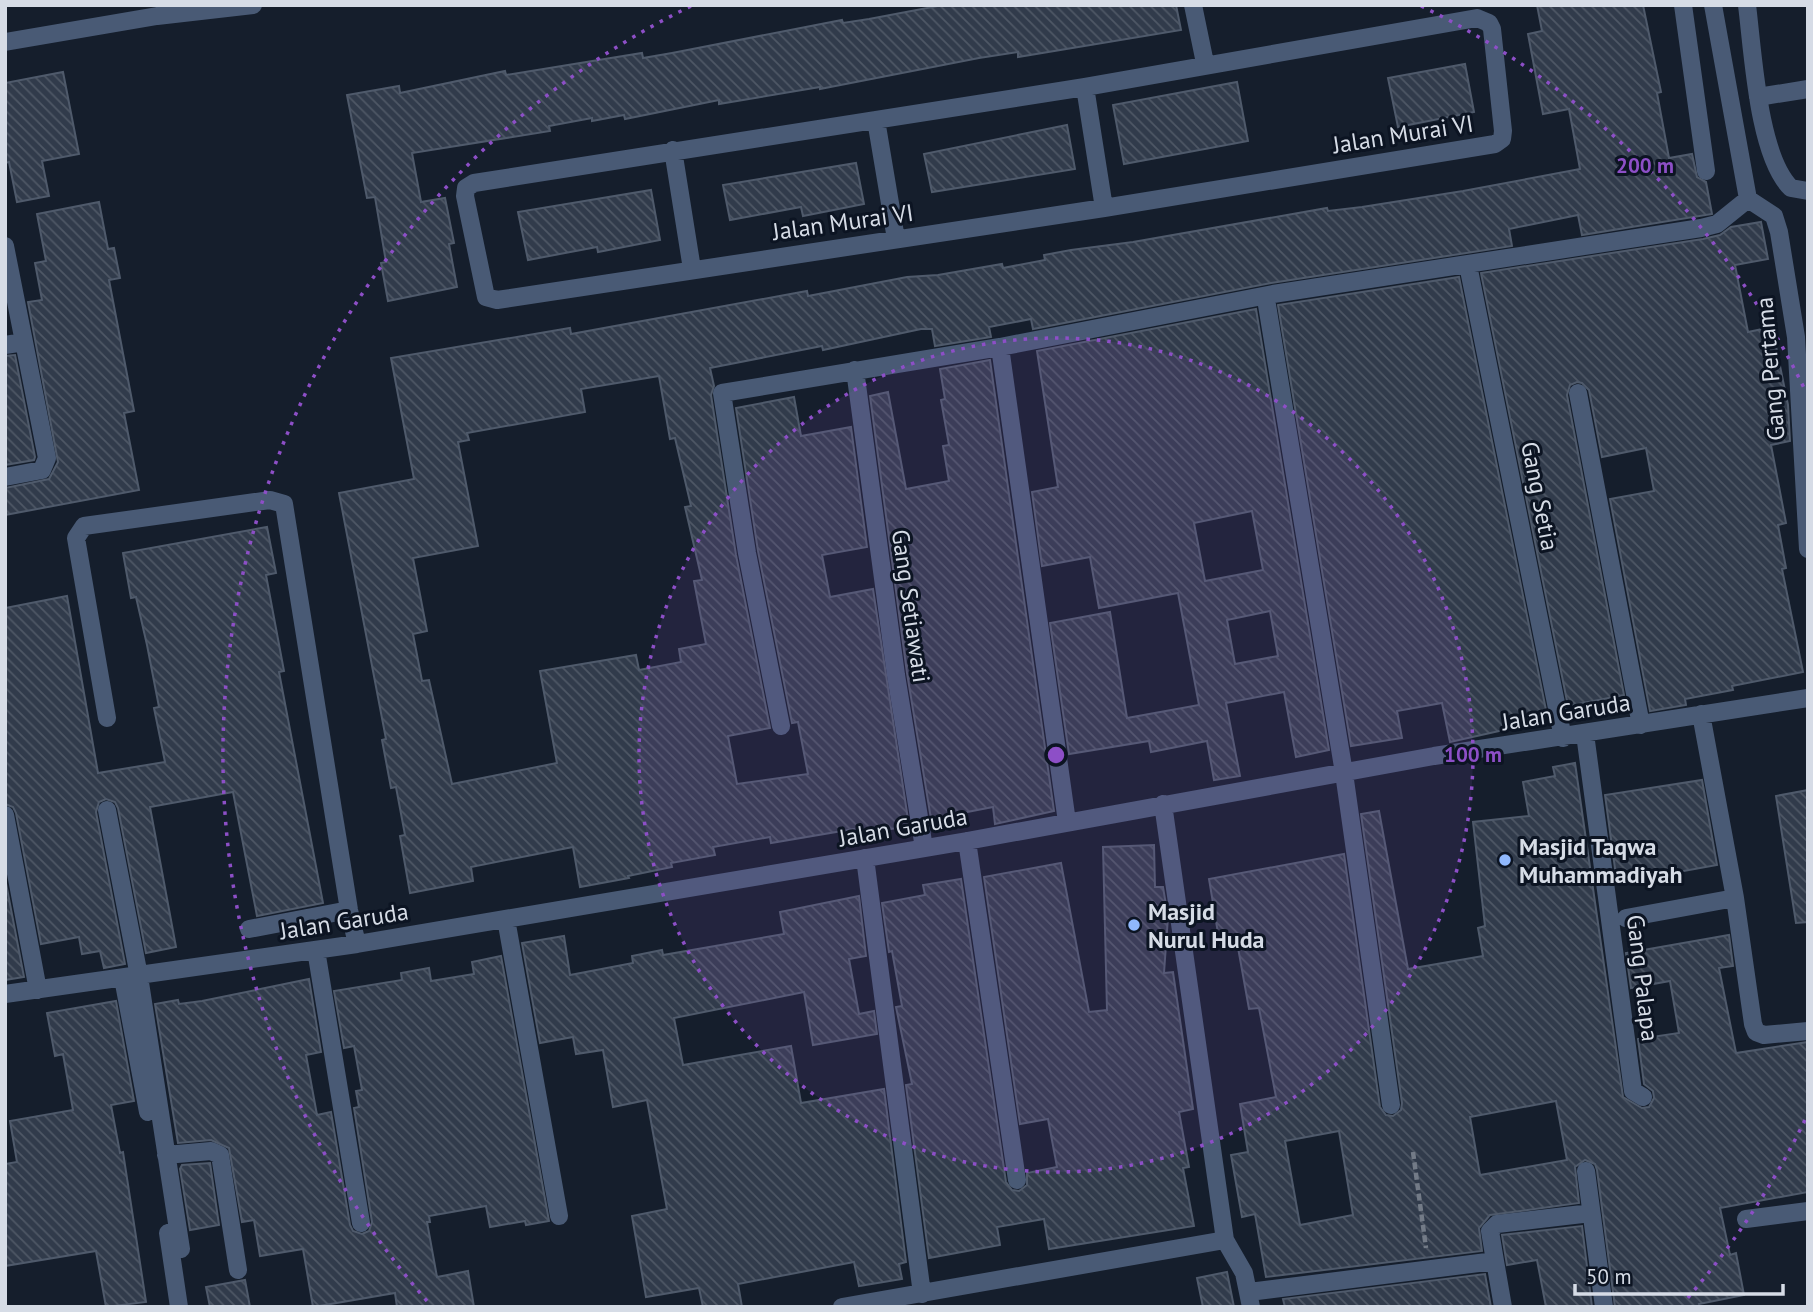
<svg xmlns="http://www.w3.org/2000/svg" width="1813" height="1312" font-family="'PT Sans',sans-serif">
<defs>
<pattern id="building-back-hatch" width="6" height="6" patternUnits="userSpaceOnUse" patternTransform="scale(1.75)"><rect width="6" height="6" fill="#313b4b"/><path d="M-1 5l2 2M0 0l6 6M5-1l2 2" fill="none" stroke="#4e5765"/></pattern>
</defs>
<rect width="100%" height="100%" fill="#151e2c"/>
<!-- building -->
<path fill="url(#building-back-hatch)" stroke="#4f5a6b" stroke-width="2" fill-rule="evenodd" d="M943,5h233l5,25 -163,27v-5l-39,6 -159,31v-2l-101,17v-4l-94,19 -1,-4 -32,6v-3l-43,8 1,5 -138,22 9,49 24,-4 9,45 -5,1 8,43 -69,14 -7,-38 5,-1 -11,-65 -8,1 -20,-103 52,-9 1,7 105,-22 1,4 136,-22 1,5 29,-5 170,-33 1,3 26,-4z
M1537,5h106l18,87 -4,1 12,65 23,-4 5,23 9,5 6,32 -130,21 -4,-20 -69,14 3,17 -241,37 -238,46 -2,-10 -42,8 2,10 -56,9 -3,-17h-11l-98,21 -1,-4 -112,22 4,18 -3,9 25,160 34,173 -42,8 9,48 71,-10 -10,-52 -6,1 -34,-172 -22,-143 58,-11 7,39 50,-9 16,120 -45,8 8,42 43,-8 36,237 -54,9 -1,-6 -83,14 -1,-6 -57,10 2,8 -44,8 1,4 -44,9 1,2 -49,9 -7,-40 -102,20 2,14 -63,12 -10,-57 5,-1 -9,-48 -5,1 -9,-48 4,-1 -47,-246 75,-14 -23,-121 179,-30 1,6 236,-43 1,5 99,-19 31,-2 64,-11 1,4 42,-8 -1,-5 27,-5 62,-8 194,-34 1,3 34,-4 101,-16 117,-22 -11,-60 -26,5 -15,-80 14,-3zM659,376l11,63 5,-1 16,68 -6,1 17,73 -8,1 12,63 -27,5 2,13 -42,8 -3,-15 -96,16 17,92 -105,21 -23,-104 -7,1 -9,-47 14,-3 -14,-73 65,-12 -20,-104 11,-2 -2,-7 118,-21 -4,-23z
M1465,64l9,48 -76,15 -10,-49z
M63,72l16,82 -37,7 7,35 -32,6 -8,-40 -4,1v-80z
M1237,82l11,59 -124,23 -11,-59z
M1067,125l8,44 -143,23 -8,-38z
M856,163l8,41 -61,12 -2,-9 -71,13 -7,-35z
M651,190l9,50 -62,12 -1,-5 -69,13 -10,-48z
M99,202l9,47 6,-1 6,30 -11,2 25,131 -10,2 15,77 -134,25v-27l44,-9 9,-17 -30,-160 14,-2 -7,-37 11,-2 -9,-47z
M1761,222l7,37 -33,6 13,67 24,-5 16,78 2,36 -19,4 15,78 -8,2 8,43 -4,1 21,103 -71,14 1,4 -48,9 1,6 -36,6 -40,-212 44,-8 -8,-43 -44,9 -13,-67 -7,-7 -5,-1 -7,3 -3,10 57,300 -56,11 -87,-433 222,-34 17,-4 11,-8z
M1459,277l89,443 -98,22 -8,-39 -45,8 5,27 -51,8 -73,-441z
M1256,309l73,441 -33,7 -12,-65 -58,11 14,73 -26,4 -7,-39 -56,11 -2,-11 -80,13 -19,-131 60,-11 17,106 72,-13 -21,-112 -79,15 -9,-51 -48,9 -10,-74 26,-5 -21,-136zM1252,511l11,59 -58,11 -11,-58zM1270,611l8,45 -43,8 -8,-44z
M15,355l20,102 -1,3 -29,5v-109z
M990,360l64,451 -59,13 -2,-17 -62,12 -24,-146 -37,-277 18,-4 18,97 43,-8 -6,-35 6,-1 -8,-45 4,-1 -5,-30z
M267,527l9,46 -10,2 18,96 -5,1 44,231 -66,13 -24,-124 -83,15 26,140 -30,6 -28,-145 -3,-6 -9,-3 -7,3 -3,10 29,152 -21,4 -4,-17 -18,3 -3,-17 -38,7 -25,-131 -3,-6 -8,-3v-196l62,-12 31,177 67,-11 -11,-54 5,-1 -12,-62 -11,-48 -5,1 -8,-45z
M1575,763l48,334 19,11 7,-1 5,-9 -1,-7 -9,-7 -6,-45 41,-6 -9,-52 -39,7 -5,-35 103,-18 4,31 -14,2 17,85 72,-11v150l-88,16 10,47 6,-2 8,42 -45,9 1,3h-85l-18,-137 -2,-6 -10,-4 -10,7 4,36 -89,12 -11,13 3,23 -216,26 -11,-63 -13,3 -11,-62 17,-3 -8,-48 36,-7 -17,-89 -10,1 -12,-67 -17,3 -11,-66 135,-25 36,253 6,8 7,1 8,-6 1,-7 -41,-289 18,-3 29,158 75,-13 -5,-28 7,-2 -12,-104 56,-6 -6,-34 32,-6 -2,-9zM1556,1101l11,59 -87,15 -10,-58zM1339,1131l14,84 -53,10 -15,-84z
M1702,780l15,85 -100,18 -12,-88z
M1808,790v132l-12,1 -20,-127z
M1154,845l1,42h8l5,30 -4,56 9,-1 20,137 -14,3 10,55 -6,1 11,58 -145,23 -5,-30 -47,8 3,18 -71,13 -23,-173 6,-1 -16,-77 6,-1 -10,-55 -3,1 -7,-49 43,-8 -2,-10 38,-6 45,303 6,8 7,1 8,-6v-12l30,-6 -9,-48 -28,5 -36,-247 77,-14 28,149 18,-2 -4,-163z
M5,878l19,99 -19,3z
M859,896l7,60 -17,3 10,55 15,-3 3,23 -64,11 -9,-53 -130,26 9,47 108,-19 10,57 83,-14 22,173 -7,2 3,15 -43,7 -5,-24 -116,22 4,23h-39l-4,-19 -53,9 -14,-81 35,-7 -20,-109 -34,7 -10,-57 -27,4 -3,-17 -33,6 -18,-100 42,-7 6,39 63,-12 -1,-7 30,-6 1,5 121,-21 -4,-22z
M501,956l48,265 -23,4 -1,-4 -35,6 -4,-21 -57,10 1,6h-3l10,55 31,-6 6,36h-77l-2,-14 -82,14 -10,-58 -43,7 -6,-36 -12,2 -13,-74 -18,-8 -33,3 -23,-139 23,-4 1,4 23,-3 107,-22 12,73 -15,3 11,60 14,-3 19,113 3,6 9,3 7,-3 3,-9 -18,-114 5,-1 -3,-16 6,-1 -8,-44 -10,2 -10,-57 68,-11 -1,-7 28,-5 2,13 43,-7 -2,-12z
M116,1001l18,100 -23,4 9,48 3,-1 23,150 -40,5 -10,-56 -91,15v-102l12,-2 -7,-41 63,-11 -10,-56 -8,2 -8,-43z
M210,1163l9,62 -29,5 -10,-61 2,-4z
M1582,1226l10,81h-46l-9,-47 -30,5 -5,-30z
M1227,1272l7,35h-31l-6,-29z
M1485,1274l6,33h-206l-2,-8z
M245,1280l5,27h-40l-4,-20z"/>
<g fill="none" stroke-linecap="round" stroke-linejoin="round">
<!-- path -->
<path stroke="#737b87" stroke-width="4.5" stroke-dasharray="7 3.5" stroke-linecap="butt" d="M1413,1152l13,96"/>
<!-- minor -->
<path stroke="#495a75" stroke-width="18" d="M1193,5l12,58
M1683,5l23,166
M1713,5l35,194
M1747,5c6,47 11,151 44,183l17,3
M1477,18l12,5 3,6 11,102 -1,8 -7,5 -391,64 -607,92 -11,-3 -21,-101 1,-8 8,-5 611,-96z
M5,42l152,-26 96,-11
M1085,87l19,121
M1758,97l50,-8
M876,120l20,119
M673,150l19,119
M1748,199l26,17 5,16 17,105 12,212
M5,246l42,212 -5,12 -37,7
M1468,265l95,473
M1267,305l77,468 47,332
M5,345l19,-3
M1000,347l67,475
M855,370l41,305 28,173
M1578,393l63,332
M1701,714l34,184 18,126 3,8 8,3 44,-4
M107,718l-31,-180 8,-12 186,-26 14,4 65,406 8,34
M781,726l-34,-173 -25,-160 278,-46 273,-53 428,-66 16,-4 31,-25
M1585,734l48,357 10,6
M1163,804l62,436 19,33 7,34
M107,810l32,166 42,273
M5,815l33,175
M967,841l50,339
M865,858l57,436
M1626,918l109,-20
M506,919l53,297
M249,929l100,-19
M316,950l45,273
M123,978l25,134
M5,994l352,-50 610,-103 467,-85 374,-58
M166,1155l45,-4 9,4 18,115
M1586,1171l18,136
M1746,1219l62,-8
M168,1233l11,74
M1495,1261l8,46
M1249,1292l246,-31 -5,-30 7,-7 94,-11
M842,1307l383,-67"/>
</g>
<!-- distance rings -->
<circle cx="1056" cy="755" r="417" fill="#8d4fc7" fill-opacity=".12"/>
<g fill="none" stroke="#8d4fc7" stroke-width="3.5" stroke-dasharray="3.5 7">
<circle cx="1056" cy="755" r="417"/>
<path d="M1805 1120A833 833 0 0 1 1685 1301M427 1301A833 833 0 0 1 691 6M1421 6A833 833 0 0 1 1805 390"/>
</g>
<!-- markers -->
<g fill="#90b8fd" stroke="#0c1422" stroke-width="2.5">
<circle cx="1505" cy="860" r="7"/>
<circle cx="1134" cy="925" r="7"/>
</g>
<g text-anchor="middle" dominant-baseline="central" stroke-width="6" stroke-linejoin="round" paint-order="stroke">
<!-- street labels -->
<g font-size="24" fill="#d6dce6" stroke="#0c1422">
<text transform="translate(1403 134) rotate(-9)">Jalan Murai VI</text>
<text transform="translate(843 222) rotate(-8)">Jalan Murai VI</text>
<text transform="translate(1770 369) rotate(-95)">Gang Pertama</text>
<text transform="translate(1540 496) rotate(79)">Gang Setia</text>
<text transform="translate(911 606) rotate(82)">Gang Setiawati</text>
<text transform="translate(1566 712) rotate(-9)">Jalan Garuda</text>
<text transform="translate(903 827) rotate(-10)">Jalan Garuda</text>
<text transform="translate(344 921) rotate(-9)">Jalan Garuda</text>
<text transform="translate(1643 978) rotate(83)">Gang Palapa</text>
</g>
<!-- poi labels -->
<g font-size="24" font-weight="bold" fill="#d6dce6" stroke="#0c1422" text-anchor="start">
<text x="1519" y="846">Masjid Taqwa<tspan x="1519" dy="28">Muhammadiyah</tspan></text>
<text x="1148" y="911">Masjid<tspan x="1148" dy="28">Nurul Huda</tspan></text>
</g>
</g>
<circle cx="1056" cy="755" r="10" fill="#8d4fc7" stroke="#0c1422" stroke-width="3.5"/>
<g font-size="21" text-anchor="middle" font-weight="bold" fill="#8d4fc7" stroke="#0c1422" stroke-width="6" stroke-linejoin="round" paint-order="stroke">
<text x="1645" y="173">200 m</text>
<text x="1473" y="762">100 m</text>
</g>
<!-- border -->
<rect width="1813" height="1312" fill="none" stroke="#d6dce6" stroke-width="14"/>
<!-- scale -->
<path d="M1575 1284v10h208v-10" fill="none" stroke="#d6dce6" stroke-width="3.5"/>
<text x="1586" y="1284" font-size="21" fill="#d6dce6" stroke="#0c1422" stroke-width="5" paint-order="stroke">50 m</text>
</svg>
